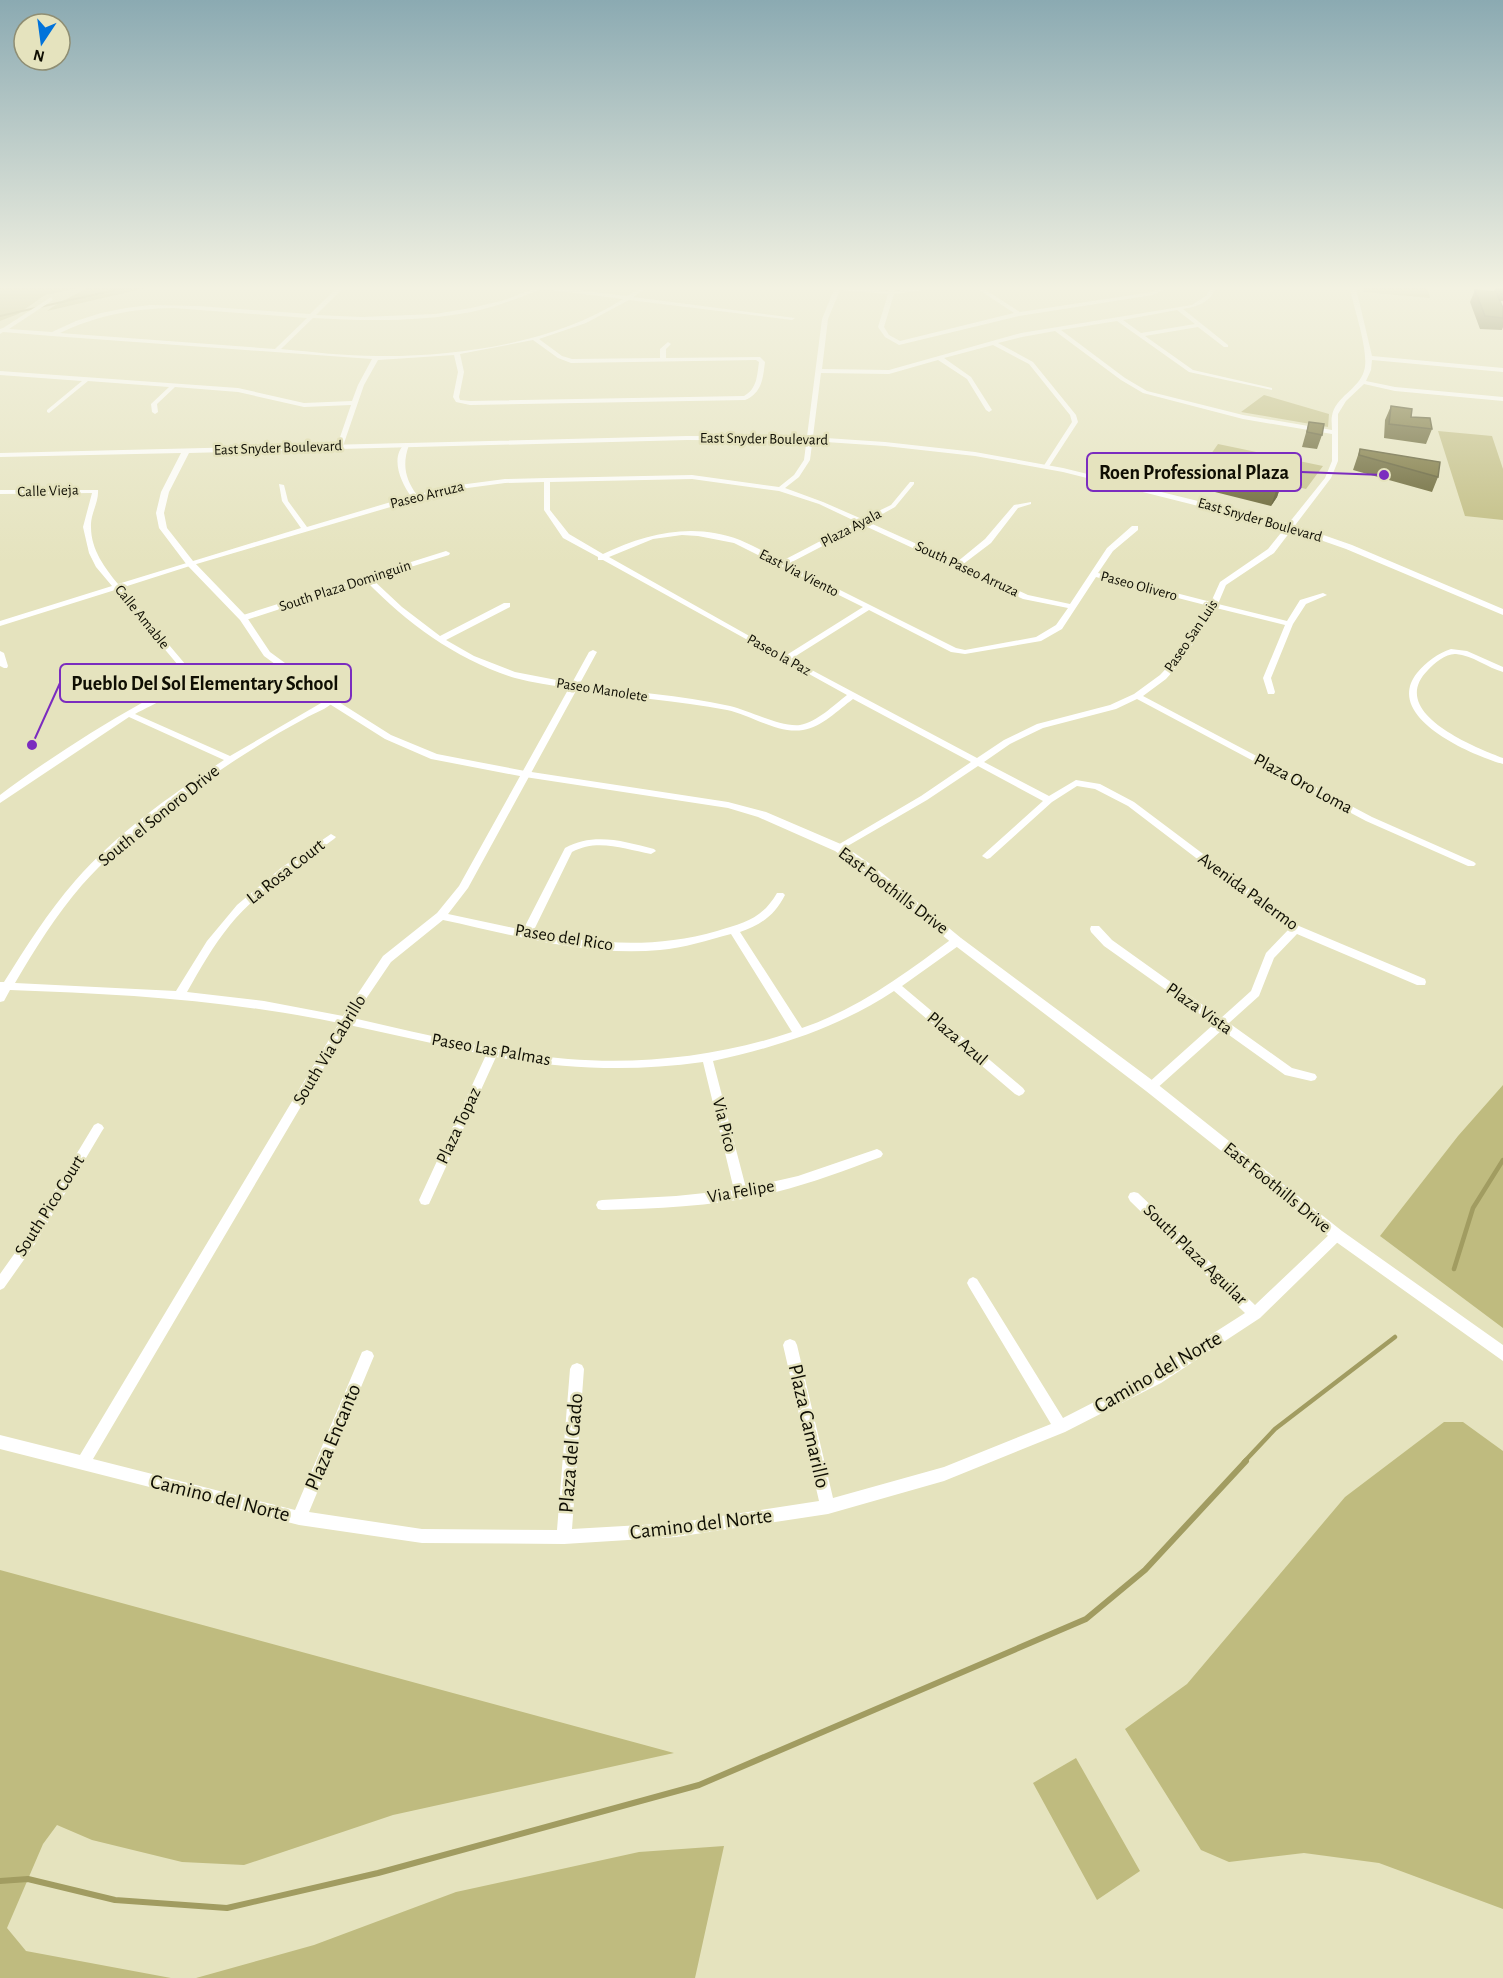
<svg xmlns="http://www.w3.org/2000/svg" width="1503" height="1978" font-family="'Alegreya Sans',sans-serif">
<rect width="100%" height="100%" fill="#e5e3be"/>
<!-- green -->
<path fill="#bfbb7f" d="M0,287h84l-39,8 -27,19 -18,7z
M88,287h62l-103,24c13,-10 27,-15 41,-24z
M1362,287h65l3,11 -66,-6z
M1264,395l65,19 -1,13 -87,-15z
M1438,431l54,5 11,33v51l-38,-4z
M1218,444l105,22 -17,23 -102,-25z
M1503,1085v243l-123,-92 78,-100z
M1444,1422h19l40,29v458l-124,-46 -75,-10 -75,9 -28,-12 -76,-121 62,-45 158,-187z
M0,1570l674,183 -281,62 -149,50 -62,-3 -90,-22 -35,-15 -14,19 -36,84 19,23 145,27h-171z
M1076,1758l64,113 -43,29 -64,-117z
M724,1846l-29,132h-499l118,-33 142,-53 183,-40z"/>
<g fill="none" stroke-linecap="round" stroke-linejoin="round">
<!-- stream-far2 -->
<path stroke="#a19c61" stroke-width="2" d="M0,316l128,-29"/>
<!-- stream-far1 -->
<path stroke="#a19c61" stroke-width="4.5" d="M1454,1269l19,-61 30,-48
M1244,1462l31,-33 120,-92"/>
<!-- stream -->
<path stroke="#a19c61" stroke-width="6" d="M0,1881l28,-2 87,21 112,8 151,-35 321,-88 387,-166 59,-49 101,-109"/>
<!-- minor -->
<path fill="#fff" fill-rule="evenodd" d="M338,287h6l-28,28 46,2 73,-3 36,-6 34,-8 33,-13h14l75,9 15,-9h6l-15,10 162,21 -3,2 -163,-20 -43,23 -47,16 23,17 10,3 88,-1v-9l8,-7 3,2 -5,5v9l94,-1 5,5c-2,16 -3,31 -20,38l-275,5 -14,-3 -3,-5 5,-25 -4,-17 -76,5 -14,25 -21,61 -3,2 -3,-2 14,-41 -47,2 -66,-15 -63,-5 -18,17 1,8 -3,2 -3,-2 -1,-8 18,-17 -81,-6 -39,32 -2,-1v-2l35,-29 -82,-6v-4l238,17 66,15 48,-2 6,-16 14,-26 -320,-23 -49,-4 -3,-2 51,-33 2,3 -44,29 43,3 24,-11 25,-8 25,-5 24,-3 48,1 112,8zM542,289l81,10c-68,44 -166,58 -246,57 -32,0 -64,-4 -96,-7l32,-31c52,3 106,4 158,-6 25,-5 48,-14 71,-23zM173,308l134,10 -32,31 -215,-16c38,-18 71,-24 113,-25zM533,340l25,18 13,5 185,-3 3,2c-2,14 -2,27 -15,34l-274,5 -10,-1 -1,-3 5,-25 -4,-18z
M392,287h19c-4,3 -15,3 -19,0z
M835,287l54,4 1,-4h6l-1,4 41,-4 -3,2 -39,5 -10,33 5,8 11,6 114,-28 -39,-26h6l39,25 132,-20 10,-5h7l-16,8 -134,21 -120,29 -14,-8 -7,-10 10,-33 -48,-4 -12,29 -6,50 67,1 132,-37 171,-28 15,-10 3,-8h6c-5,15 -19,20 -33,22l45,36v2h-4l-26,-20 -53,9 48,34 79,18v2l-83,-18 -72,-51 -56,9 64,48 22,13 96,24 89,15c0,-5 -1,-10 0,-14 3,-19 27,-27 32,-45 6,-17 -10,-62 -14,-82l-13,-2 19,1 16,68 131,12v4l-131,-12 -1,10 -5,11 29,6 108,10v4l-108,-10 -31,-7 -18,17 -8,13v47l-7,17 -57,75 -48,32 -8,19 69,17 13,-21 23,-7 4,2 -21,9 -13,20 -22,54 4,14 -1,2h-6l-5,-16 22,-53 -69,-17 -35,54 -15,17 -23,17 229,121 102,45 2,2 -2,2h-6l-102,-45 -229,-122 -21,10 -73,19 -33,16 -26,18 65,34 27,-16 24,4 34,18 165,124 126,53 1,3 -1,3h-8l-120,-51 -23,24 -15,38 -30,27 63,45 23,6 2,3 -2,3 -4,1 -26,-6 -63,-45 -67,60 -4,2 -4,-2 -2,-3 2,-3 67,-60 -110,-78 -13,-14 -1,-3 1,-3h8l13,14 109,78 30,-27 15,-38 23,-24 -161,-123 -33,-17 -18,-3 -25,16 -62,56 -3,1 -5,-3 2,-2 59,-53 -65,-35 -51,34 -88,51 -5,-3 2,-2 85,-50 50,-34 -118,-63c-15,11 -31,28 -50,31 -26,4 -52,-15 -76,-20 -49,-9 -100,-13 -150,-21l-109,199 -20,26 75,16 42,-82c28,-16 59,-7 89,1l2,2 -5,3c-26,-5 -54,-16 -79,-2l-39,80c63,12 121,17 184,-1 27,-8 45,-12 60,-38h6l2,2c-10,20 -24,30 -45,37l62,96c56,-19 104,-55 151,-90h8l1,3 -1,3 -59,42 121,102 2,3 -2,3 -4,2 -4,-2 -121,-103c-55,36 -116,56 -181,70l33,127 52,-12 79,-27 4,2 2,3 -2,3c-35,13 -69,26 -105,35 -57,14 -116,17 -174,18l-4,-1 -2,-4 2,-4 4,-1 74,-4 58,-6 -31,-128c-72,10 -136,7 -207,-5l-67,147 -4,1 -4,-1 -2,-4 67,-145 -137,-30 -256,434 202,51 67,-158 5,-2 5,2 2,4 -65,156 113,17 135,1 13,-161 2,-4 5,-2 5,2 2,4 -12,160 104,-6 143,-22 -36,-156 2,-4 5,-2 5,2 2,4 36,153 111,-31 107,-43 -82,-137 -2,-4 2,-4 4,-2 4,2 86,139 88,-45 94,-60 -115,-112 -2,-4 2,-4 4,-1 4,1 117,112 78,-74 4,-1 4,1 2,4 -2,4 -81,79 -99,65 -96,49 -121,49 -116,33 -152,23 -112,7 -142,-1 -123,-18 -299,-76v-14l80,20 259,-432c-111,-23 -217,-29 -329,-33l-6,11 -4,1v-20h4c22,-35 44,-70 71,-101 42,-48 96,-86 149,-121l-95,-43 -129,86v-8c44,-33 92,-64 140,-91 15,-8 38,-16 43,-33l-68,-81 -115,36v-5l112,-35 -16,-19 -7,-14 -6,-26 9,-34 -92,1v-4h98c1,12 -8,25 -7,37 0,23 14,41 27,57l183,-56 -19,-27 -3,-17 5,1 4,16 19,26 104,-31c-10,-13 -22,-40 -5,-53l3,2c-7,19 -4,34 8,50l27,-8 61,-8 42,-1 145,-3 87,12 15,-12 10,-15 18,-141zM1177,310l18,14 -54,9 -18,-13zM1055,331l66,49 22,13 100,26 89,15v27l-7,17 -57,71 -48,33 -9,20 -113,-29 15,-22 25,-21v-4h-6l-25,22 -37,56 -42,-9 -66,-30 29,-22 27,-35 13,-4v-2l-17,3 -29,34 -28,23 -89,-40 27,-15 19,-23v-2h-4l-19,23 -29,14 -39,-17 -38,-14 14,-11 11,-17 11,-87 68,1 49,-14 29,19 19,31 3,2 3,-2 -21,-33 -27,-19 49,-13 36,19 41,51 2,7 -29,45 5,1 30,-46 -2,-7 -43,-53 -35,-19 24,-6zM692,479l87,12 40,13 38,18 -75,39c-14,-7 -28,-15 -42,-21 -46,-18 -94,-7 -137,14l-34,-20 -19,-24v-28zM544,482v28l19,28 35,19v3h5l244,135c-13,10 -30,27 -47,30 -21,2 -49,-14 -70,-19 -50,-11 -101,-14 -151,-21l18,-33 -4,-2 -4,2 -17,31 -57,-11 -41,-16 -28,-16 64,-33v-4h-6l-64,33 -38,-29 -30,-28 77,-24 1,-2 -4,-2 -206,65v4h6l120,-39c42,43 91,79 149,97 18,5 36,7 54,10l-110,198 -22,27 -54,43 -40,60 -79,-15 -77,-9c13,-23 26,-46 43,-67 29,-35 68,-60 104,-86l2,-2 -5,-3 -50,34 -44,37 -30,36 -31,50 -161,-8c20,-34 41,-68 67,-98 44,-49 100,-90 155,-126 22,-14 44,-28 67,-40 10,-6 23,-10 31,-18l-1,-2h-6l-98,57 -95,-42c18,-10 51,-22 56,-43l-70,-83 72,-23 252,-74 60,-8zM863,525l160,74 45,9 -12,17 -20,12 -71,13 -9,-2 -168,-84zM682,535l16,1 36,7 129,64 -78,49 -176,-99 44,-18zM1096,577l113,29 -34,53 -15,16 -26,19 -24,11 -73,19 -33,16 -27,18 -186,-99 78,-49 82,42 14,2 76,-13 21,-12zM443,920c71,15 144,37 217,30 24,-2 48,-10 71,-16l61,98c-71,24 -149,33 -224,27 -73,-7 -144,-25 -215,-41l38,-56z
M1451,649l16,2 36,16v5c-15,-4 -31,-17 -47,-18 -9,-1 -22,9 -28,16 -42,42 46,77 75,88v6c-31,-9 -121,-47 -86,-91 9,-11 21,-20 34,-24z
M0,651l4,2 4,13 -1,2h-3l-4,-2z
M98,1123l4,2 2,3 -2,3 -67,113 -31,44 -4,2v-16l27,-38 67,-111z"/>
<!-- tertiary -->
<path fill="#fff" fill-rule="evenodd" d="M3,328l3,2 -6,4v-5z
M687,436l124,1 74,5 90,10 88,16 229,56 60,21 151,64v6l-157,-66 -60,-21 -223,-56 -88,-16 -90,-10 -74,-5 -124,-1 -498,13 -20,39 -5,21 3,15 26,33 53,55 24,36 64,47 57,36 46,19 88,17 203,31 38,10 77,33 33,23 85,70 195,145 186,148 161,114v16l-171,-122 -186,-148 -193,-147 -85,-70 -33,-23 -77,-34 -30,-9 -203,-31 -94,-18 -46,-20 -57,-36 -64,-47 -24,-36 -53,-55 -28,-37 -3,-15 5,-21 20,-39 -181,4v-4z"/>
</g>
<!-- wall -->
<path fill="#5b5724" d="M1496,287h7v14h-3l3,7v19l-1,3 -22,-1 -10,-27 5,-12 19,1z
M1391,406l41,23 -6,15 -42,-6 1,-18z
M1309,422l13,13 -5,14 -15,-2z
M1360,449l78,28 -6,15 -79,-22z
M1215,476l67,6 -5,15 -6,9 -60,-15z"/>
<!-- shaded-wall -->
<path fill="#4a471d" d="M1282,482l-5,15 -6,9 5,-15z"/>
<!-- building -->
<path fill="#6a652a" stroke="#4a471d" stroke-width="1.5" d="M1498,287h5v7h-2z
M1475,290l21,2 7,16v10l-18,-2z
M1391,406l21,3 -1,8 19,1 2,11 -43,-5z
M1309,422l15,2 -2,11 -15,-3z
M1360,449l80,13 -2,15 -79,-22z
M1221,467l61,15 -6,9 -61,-15z"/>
<!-- sky -->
<linearGradient id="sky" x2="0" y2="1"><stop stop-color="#8baab2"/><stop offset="0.51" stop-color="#f3f2e2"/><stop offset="1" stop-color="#f3f2e2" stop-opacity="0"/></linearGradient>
<rect width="1503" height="564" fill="url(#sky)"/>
<g text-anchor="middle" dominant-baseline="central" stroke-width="5" stroke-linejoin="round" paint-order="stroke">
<!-- far-street labels -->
<g font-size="15" fill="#0f0e03" stroke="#e5e3be">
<text transform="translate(764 439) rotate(1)">East Snyder Boulevard</text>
<text transform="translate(278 448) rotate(-2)">East Snyder Boulevard</text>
<text transform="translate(48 491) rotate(-2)">Calle Vieja</text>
<text transform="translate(427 495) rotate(-14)">Paseo Arruza</text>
<text transform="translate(1260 520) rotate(16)">East Snyder Boulevard</text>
<text transform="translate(851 528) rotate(-28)">Plaza Ayala</text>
<text transform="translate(967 569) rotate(25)">South Paseo Arruza</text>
<text transform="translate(799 573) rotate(27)">East Via Viento</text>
<text transform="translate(345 586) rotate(-18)">South Plaza Dominguin</text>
<text transform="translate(1139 586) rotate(15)">Paseo Olivero</text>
<text transform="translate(142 617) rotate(51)">Calle Amable</text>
<text transform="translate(1191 636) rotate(-56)">Paseo San Luis</text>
<text transform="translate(779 655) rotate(29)">Paseo la Paz</text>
<text transform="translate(602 690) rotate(9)">Paseo Manolete</text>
</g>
<!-- street labels -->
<g font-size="18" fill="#0f0e03" stroke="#e5e3be">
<text transform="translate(1303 784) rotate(28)">Plaza Oro Loma</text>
<text transform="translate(159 816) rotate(-39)">South el Sonoro Drive</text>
<text transform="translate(286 872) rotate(-38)">La Rosa Court</text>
<text transform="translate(893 891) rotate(37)">East Foothills Drive</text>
<text transform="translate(1248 892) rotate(36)">Avenida Palermo</text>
<text transform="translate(564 938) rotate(9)">Paseo del Rico</text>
<text transform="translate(1199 1009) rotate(35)">Plaza Vista</text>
<text transform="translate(957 1039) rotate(40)">Plaza Azul</text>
<text transform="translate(330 1050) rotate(-59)">South Via Cabrillo</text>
<text transform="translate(491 1050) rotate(10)">Paseo Las Palmas</text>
<text transform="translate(724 1125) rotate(76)">Via Pico</text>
<text transform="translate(459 1126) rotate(-65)">Plaza Topaz</text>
<text transform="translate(1277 1188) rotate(39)">East Foothills Drive</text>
<text transform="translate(741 1192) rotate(-10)">Via Felipe</text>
<text transform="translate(50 1206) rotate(-58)">South Pico Court</text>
<text transform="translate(1195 1255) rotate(44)">South Plaza Aguilar</text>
</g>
<!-- near-street labels -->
<g font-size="21" fill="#0f0e03" stroke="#e5e3be">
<text transform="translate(1158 1372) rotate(-30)">Camino del Norte</text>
<text transform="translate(809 1426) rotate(77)">Plaza Camarillo</text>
<text transform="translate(333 1437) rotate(-67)">Plaza Encanto</text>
<text transform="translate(571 1453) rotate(-85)">Plaza del Gado</text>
<text transform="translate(220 1498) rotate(14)">Camino del Norte</text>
<text transform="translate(701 1524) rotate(-7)">Camino del Norte</text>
</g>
</g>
<!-- callouts -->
<path fill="none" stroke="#7b2cbf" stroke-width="2" d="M1384 475L1301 472M32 745L60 683"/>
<g fill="#7b2cbf" stroke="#e5e3be" stroke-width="2">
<circle cx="1384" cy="475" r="6"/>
<circle cx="32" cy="745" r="6"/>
</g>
<g fill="#e5e3be" stroke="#7b2cbf" stroke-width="2">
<rect x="1087" y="453" width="214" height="38" rx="6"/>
<rect x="60" y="664" width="291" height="38" rx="6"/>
</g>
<g font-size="20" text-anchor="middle" font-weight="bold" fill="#0f0e03">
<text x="1194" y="479">Roen Professional Plaza</text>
<text x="205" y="690">Pueblo Del Sol Elementary School</text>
</g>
<!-- north arrow -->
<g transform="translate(42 42) rotate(193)"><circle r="28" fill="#e5e3be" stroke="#8f8e73" stroke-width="1.5"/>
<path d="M0-4.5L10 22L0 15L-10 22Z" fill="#0173da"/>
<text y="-9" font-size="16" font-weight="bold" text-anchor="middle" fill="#0f0e03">N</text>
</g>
</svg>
